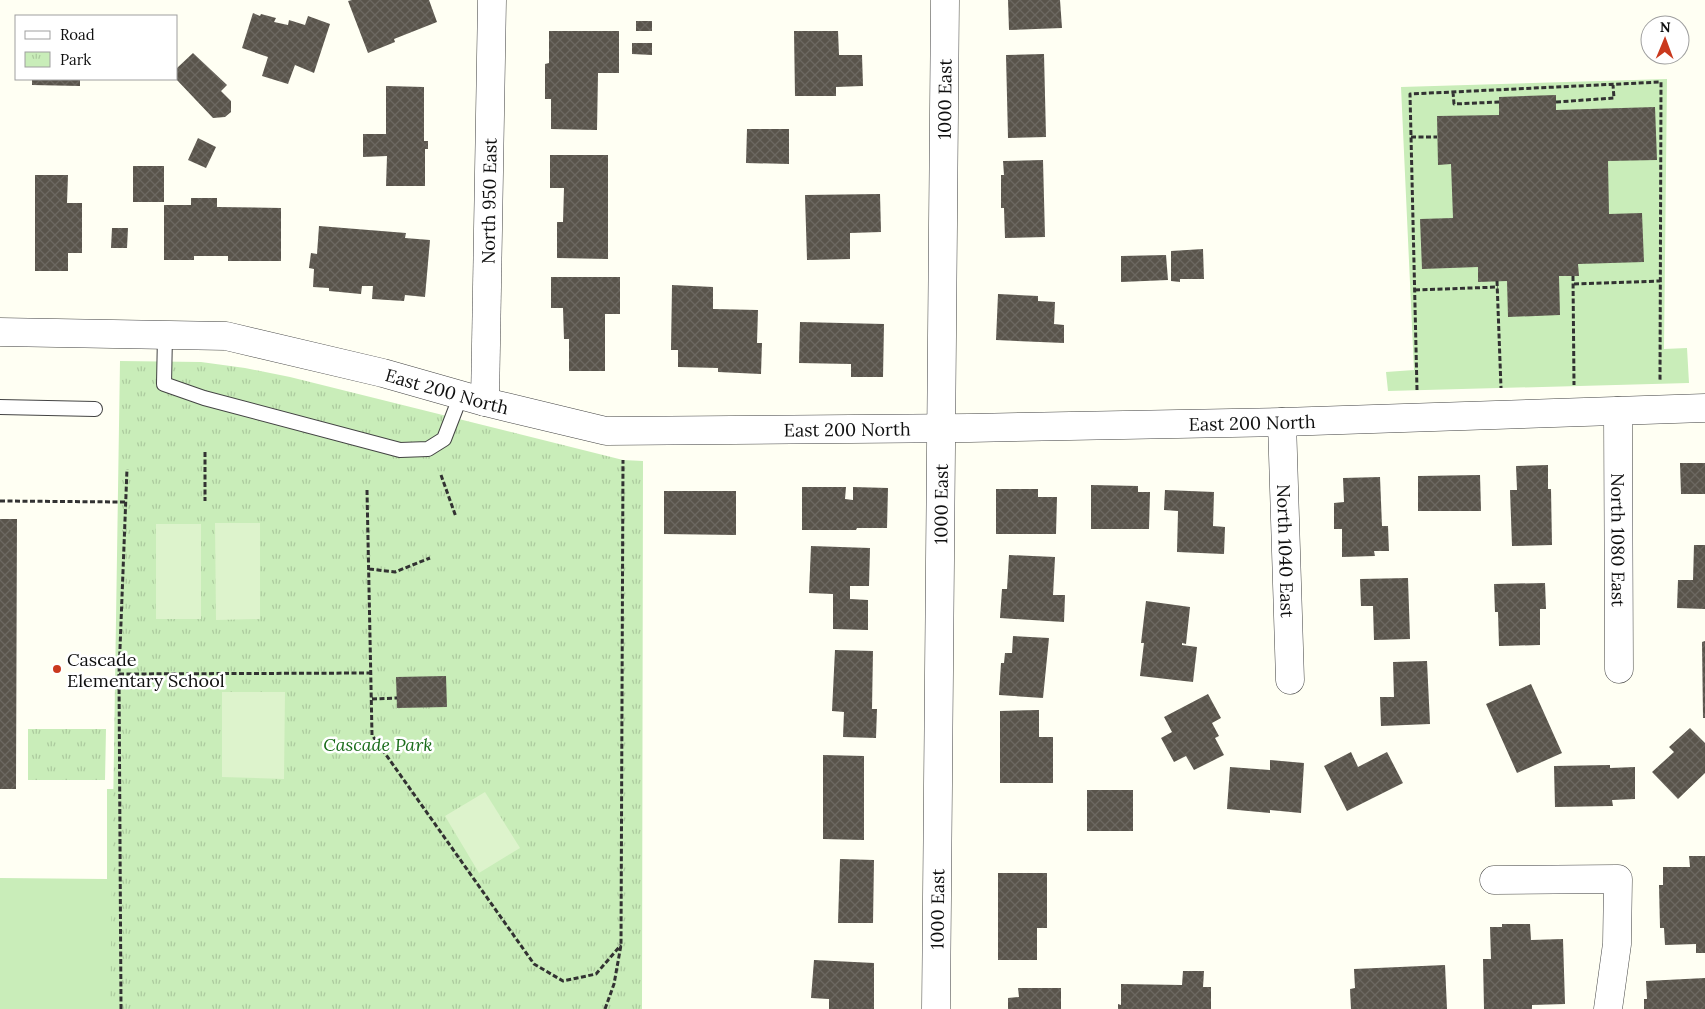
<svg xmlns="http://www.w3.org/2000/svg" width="1705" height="1009" font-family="Lora,serif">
<defs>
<pattern id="park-tufts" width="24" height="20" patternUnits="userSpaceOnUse" patternTransform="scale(1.25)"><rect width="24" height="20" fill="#c9edb9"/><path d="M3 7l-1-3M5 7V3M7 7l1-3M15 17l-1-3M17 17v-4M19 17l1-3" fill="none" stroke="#acca9e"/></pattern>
<pattern id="building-cross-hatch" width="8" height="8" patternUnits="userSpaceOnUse" patternTransform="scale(1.25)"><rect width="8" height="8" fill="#59544b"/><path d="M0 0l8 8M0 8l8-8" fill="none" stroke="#6c6861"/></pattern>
</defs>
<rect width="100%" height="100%" fill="#fffff3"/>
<!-- grass -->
<path fill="#c9edb9" d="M1667,79l-3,270 23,-1 2,35 -301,8 -2,-19 28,-2 -13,-283z
M107,789h10v220h-117v-131l107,1z"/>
<!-- park -->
<path fill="url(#park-tufts)" d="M120,361l81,1 44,6 45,9 333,83 20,1 -1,548h-532z
M28,729h78l-1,51h-77z"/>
<!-- pitch -->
<path fill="#ddf3cc" d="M260,523v96l-44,1 -1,-97z
M156,524h45v95h-45z
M222,692h63l-1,87 -62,-2z
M485,792l35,56 -41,25 -34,-57z"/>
<!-- building -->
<path fill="url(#building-cross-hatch)" d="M352,0h77l8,22 -43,17 1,3 -27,11 -20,-52z
M1008,0h52l2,28 -53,2z
M253,13l7,3 1,-2 15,4 -2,4 14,3 1,-5 16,5 3,-9 22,8 -16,49 -19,-8 -7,19 -26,-8 6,-19 -26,-9z
M636,21h16v10h-16z
M549,31h70v42h-21l-1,57 -46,-1v-30h-6v-35l4,-1z
M794,31h44l1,24h23l1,31 -27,1v9h-41z
M632,43h20v12l-20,-1z
M193,53l34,32 -6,6 10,10v11l-6,5 -12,1 -37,-39v-10z
M1044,54l2,83 -38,1 -2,-83z
M32,79h48v7l-48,-1z
M386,86l38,1v54h4v8h-3v37h-39l1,-30 -24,1v-23h23z
M1556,95v15l99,-3 2,53 -49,1 1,53 33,-1 2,49 -66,2 1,12h-20l1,39 -52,2 -1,-36 -29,1v-15l-56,2 -2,-50 33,-1 -2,-54 -13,1 -1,-49 62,-1v-18z
M747,129h42v35l-43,-1z
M198,138l18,9 -10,21 -18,-8z
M550,155h58v104l-51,-1v-36h6l1,-34h-14z
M1043,160l2,77 -40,1 -1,-30h-3v-33h3l-1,-14z
M133,166h31v36h-31z
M35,175h33l-1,28h15v50h-14v18h-33z
M880,194l1,38 -31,1v26l-43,1 -2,-65z
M191,198h26v9l64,1v53h-53v-5h-34v4h-30v-55h27z
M319,226l87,7 -1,5 25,2 -5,57 -20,-2 -1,6 -32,-2 1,-13h-11l-1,8 -32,-3v-3l-16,-1 1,-18 -5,-1 2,-15 6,1z
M112,228h16l-1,20h-16z
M1203,249l1,30h-24v3l-9,-1v-30z
M1166,255l2,25 -47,2v-26z
M551,277h69v37h-15v57h-36v-32h-5l-1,-31h-12z
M672,285l41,2v22l45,1 -1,33h5l-1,31 -43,-2v-4l-40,-1v-17h-7z
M998,294l40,2v5l17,1 -1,22 10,1v18l-68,-3z
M800,322l84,2 -1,53h-32v-13l-52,-1z
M1680,463h25v31h-24z
M1548,465v24h3l1,56 -40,1 -2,-56h7l-1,-24z
M1480,475l1,36h-63v-35z
M1380,477l2,49h6l1,25h-15l1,5 -33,1v-28h-8v-26l10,-1 -1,-24z
M1091,485l47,1v6h12l-1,37h-58z
M802,487h44l-1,12 8,1v-13l35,1 -1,40h-30l-1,2h-54z
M996,489h42v8h19l-1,37h-60z
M1165,490l49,2 -1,34 12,1 -1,27 -47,-2 1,-41 -14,-1z
M664,491h72v44l-72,-1z
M0,519h17l-1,270h-16z
M1694,545h11v64l-28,-1 1,-28h15z
M811,546l59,2 -1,38h-19v13l18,1v30l-35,-1v-35l-24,-1z
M1009,555l46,2 -2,38h12l-1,27 -64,-4 2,-29h5z
M1408,578l2,61 -36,1 -1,-34h-12l-1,-27z
M1545,583l1,26h-6v36l-41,1 -1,-34h-3l-1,-28z
M1146,601l44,6 -4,37 -4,-1v2l15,2 -4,35 -53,-6 4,-33h-3z
M1013,636l36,2 -6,60 -44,-3 2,-32h3l1,-10h7z
M1705,641v77h-2l-1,-76z
M835,650l38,1 -1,58h5l-1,29 -33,-1 1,-25 -12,-1z
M1427,661l3,63 -49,2 -1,-29h14l-1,-35z
M446,676l1,31 -50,1 -1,-31z
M1531,684l31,69 -45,20 -31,-69z
M1208,694l13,24 -9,5 7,13 -4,2 9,17 -30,15 -8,-14 -12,6 -13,-24 11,-6 -8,-15z
M1039,710v27h14v46h-53v-72z
M1690,728l15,15v30l-27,26 -26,-27 22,-20 -5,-5z
M1351,752l7,15 29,-15 16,31 -56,28 -23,-45z
M823,755l41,1v84l-41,-1z
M1270,760l34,3 -3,50 -31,-3v3l-43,-4 3,-42 40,3z
M1610,765v3l25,-1v32l-23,1 1,6 -58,1 -1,-41z
M1087,790h46v41h-46z
M1689,856h16v97h-9v-9l-31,1 -1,-17h-4l-1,-43h4v-18h27z
M840,859l34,1 -1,63h-35z
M998,873h49v55h-10v32h-39z
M1502,924h28l1,16 32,-1 2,65 -33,1v4h-48l-1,-50h8l-1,-32h12z
M814,960l60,3v46h-45v-10l-18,-1z
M1445,965l2,44h-96l-1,-20 5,-1 -1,-19z
M1183,971h21l-1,16h8v22h-93v-5l3,1v-21l61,1z
M1705,978v31h-61v-10h3l-1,-18z
M1018,988h43v21h-53v-11l11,-1z"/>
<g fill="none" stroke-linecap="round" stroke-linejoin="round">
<!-- service casing -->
<g stroke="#434343" stroke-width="16">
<path id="service" d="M165,335l-1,49 40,14 196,52 28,-1 16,-10 17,-44
M0,407l95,2"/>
</g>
<!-- minor casing -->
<g stroke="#434343" stroke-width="29">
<g id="minor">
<path id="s1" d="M485,402l7,-402"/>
<path id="s2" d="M1618,411l1,258"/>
<path id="s3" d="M1282,422l8,258"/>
<path d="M1494,880l124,-1 -1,65 -9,65"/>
</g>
</g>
<!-- tertiary casing -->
<g stroke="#434343" stroke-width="29">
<g id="tertiary">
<path id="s4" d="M0,332l226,4 157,37 102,29 121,29 364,-3 312,-6 423,-14"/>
<path id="s5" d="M936,1009l9,-1009"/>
</g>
</g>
<!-- path -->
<path stroke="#323232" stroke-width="3" stroke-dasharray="5 2.5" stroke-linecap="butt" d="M1453,92l1,12 45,-2
M1556,102l58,-4 -1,-13
M1411,137h26
M1573,276l1,109
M1497,281l4,107
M1574,284l86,-3
M1415,290l83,-3
M1417,390l-7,-296 251,-12 -1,300
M205,452v49
M441,475l15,42
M367,490l5,245 162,229 29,17 33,-7 25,-29
M0,501l125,1
M369,569l26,3 35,-14
M119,674l252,-1
M372,699l25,-1
M121,1009l-2,-335 8,-205
M605,1009l9,-25 7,-39 2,-485"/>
<!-- service -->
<use href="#service" stroke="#fff" stroke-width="14"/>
<!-- minor -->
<use href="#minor" stroke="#fff" stroke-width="28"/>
<!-- tertiary -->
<use href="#tertiary" stroke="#fff" stroke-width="28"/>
</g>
<!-- markers -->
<circle fill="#ca391e" stroke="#fff" stroke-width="2" cx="57" cy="669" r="5"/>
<g text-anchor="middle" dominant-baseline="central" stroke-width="5" stroke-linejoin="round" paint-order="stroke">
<!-- street labels -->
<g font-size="18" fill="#101010" stroke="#fff">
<text stroke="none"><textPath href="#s5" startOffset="910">1000 East</textPath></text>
<text stroke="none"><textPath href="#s1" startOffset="201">North 950 East</textPath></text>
<text stroke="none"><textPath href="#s4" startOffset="454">East 200 North</textPath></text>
<text stroke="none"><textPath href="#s4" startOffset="1264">East 200 North</textPath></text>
<text stroke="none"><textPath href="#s4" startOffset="859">East 200 North</textPath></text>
<text stroke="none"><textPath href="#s5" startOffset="505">1000 East</textPath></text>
<text stroke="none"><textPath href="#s2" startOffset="129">North 1080 East</textPath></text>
<text stroke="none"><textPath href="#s3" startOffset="129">North 1040 East</textPath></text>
<text stroke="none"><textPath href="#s5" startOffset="100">1000 East</textPath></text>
</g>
<!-- poi labels -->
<g font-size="18" fill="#101010" stroke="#fff" text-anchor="start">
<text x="67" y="659">Cascade<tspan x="67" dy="21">Elementary School</tspan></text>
</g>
<!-- park labels -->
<g font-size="18" font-style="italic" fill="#1b6d1b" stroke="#fff">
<text x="378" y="744">Cascade Park</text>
</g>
</g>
<!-- legend -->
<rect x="15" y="15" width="162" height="65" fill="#ffffff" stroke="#9f9f9f"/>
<rect x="25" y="31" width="25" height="8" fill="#ffffff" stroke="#9f9f9f"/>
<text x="60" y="40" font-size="15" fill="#101010">Road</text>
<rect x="25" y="52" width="25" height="15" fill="url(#park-tufts)" stroke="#9f9f9f"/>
<text x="60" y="65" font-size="15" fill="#101010">Park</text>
<!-- north arrow -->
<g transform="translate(1665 40) rotate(1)"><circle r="24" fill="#ffffff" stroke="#9f9f9f"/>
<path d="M0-4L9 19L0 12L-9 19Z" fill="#ca391e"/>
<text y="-8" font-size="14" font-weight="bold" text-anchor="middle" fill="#101010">N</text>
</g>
</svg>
